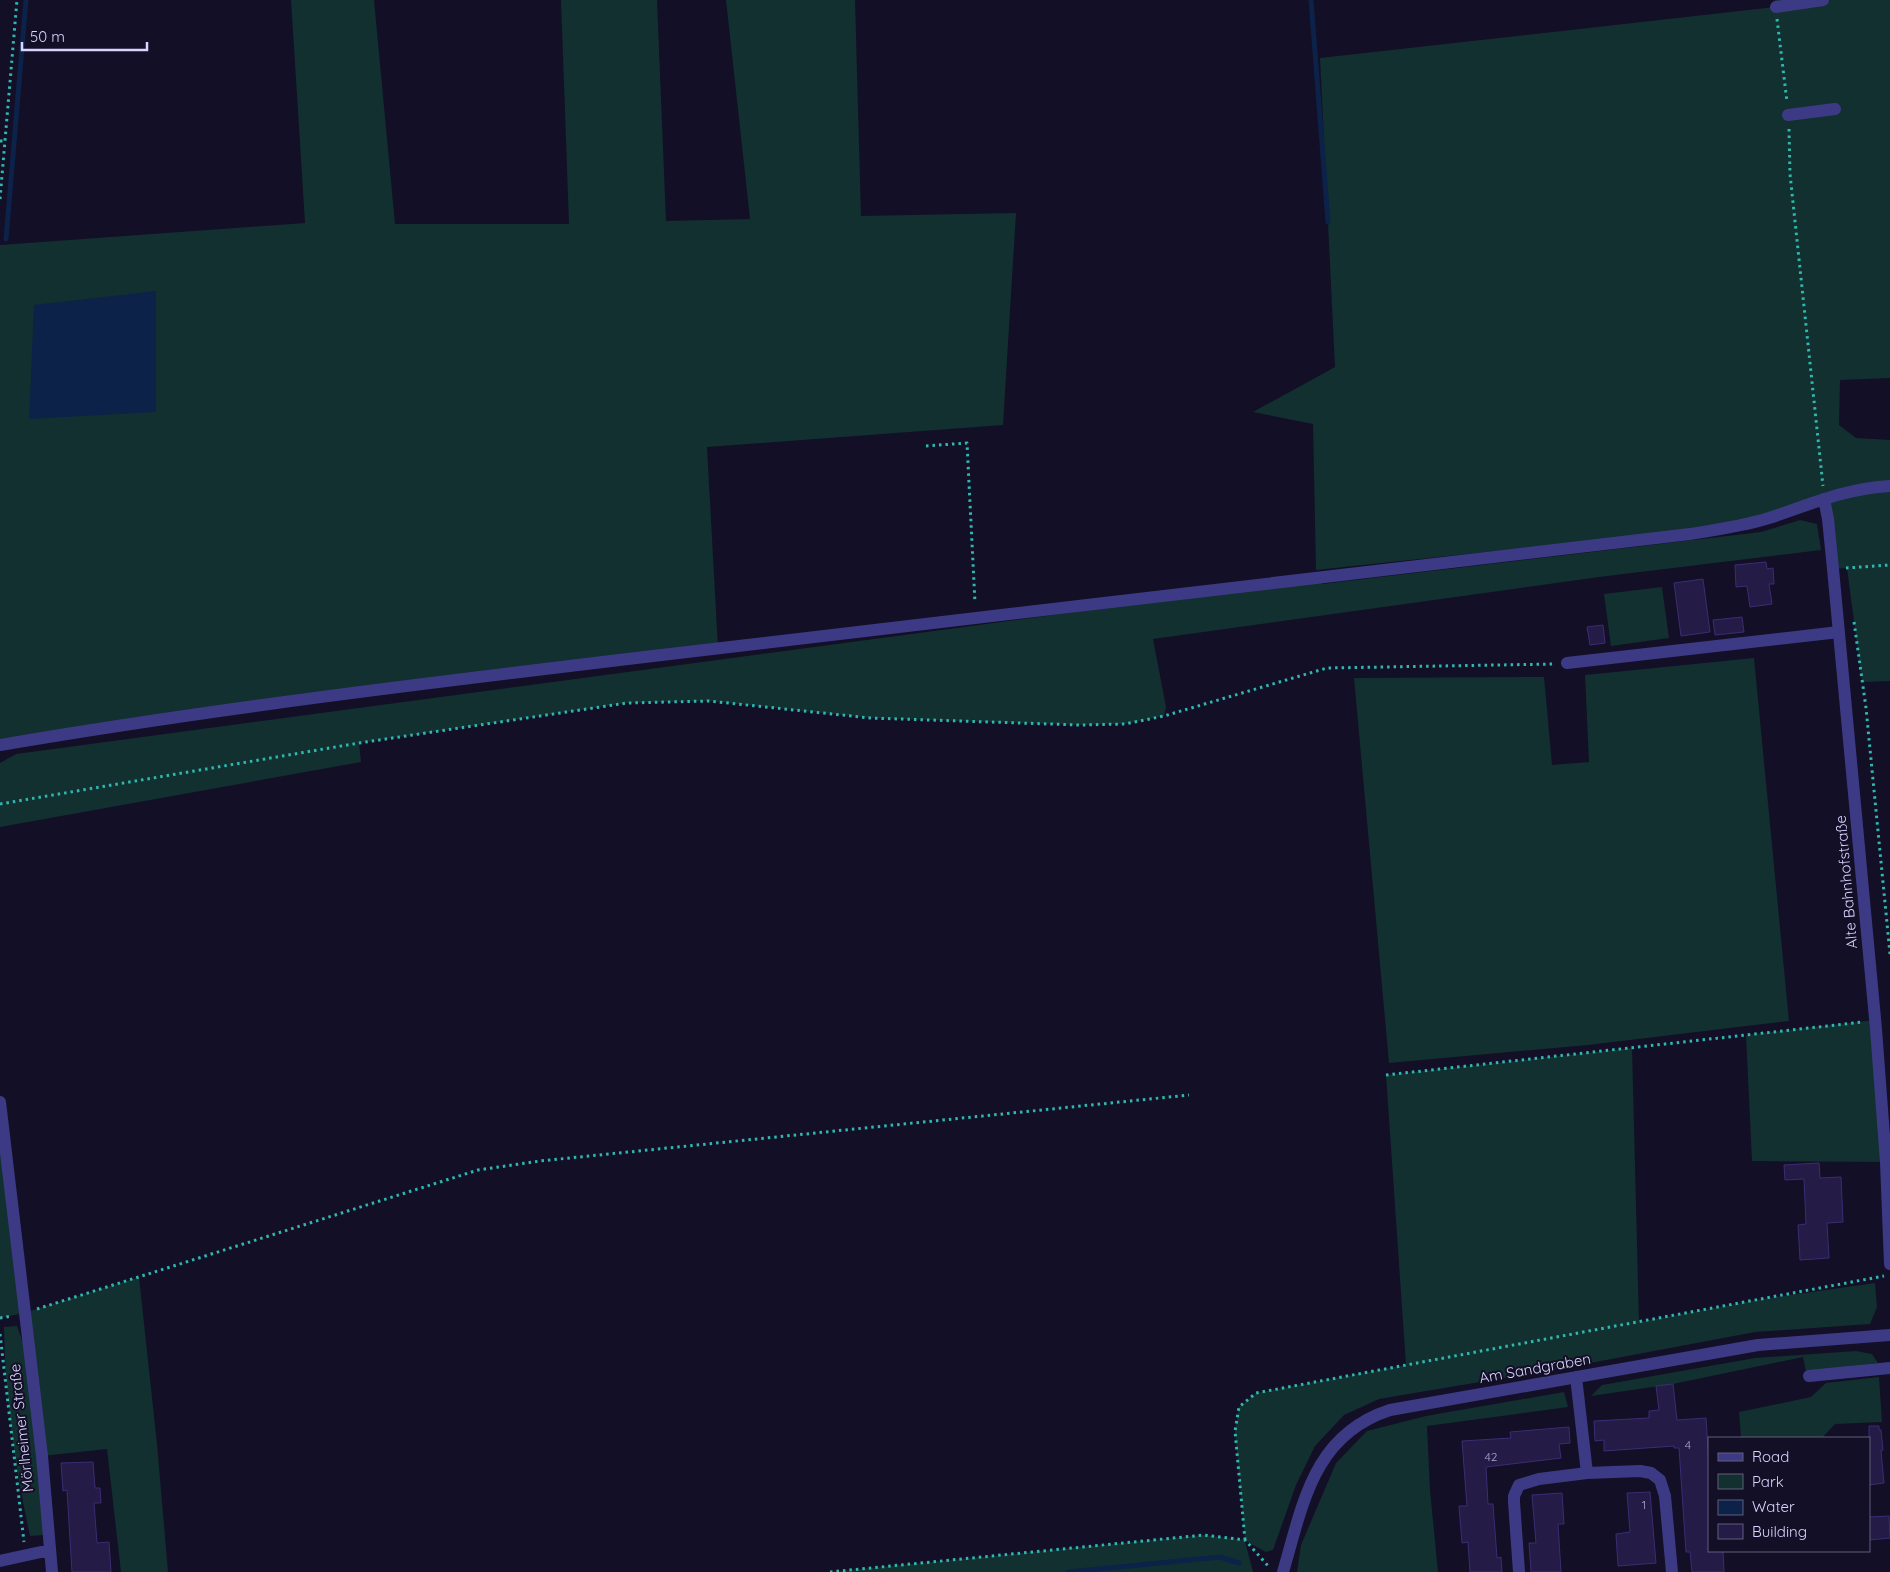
<svg xmlns="http://www.w3.org/2000/svg" width="1890" height="1572" font-family="Quicksand,sans-serif">
<rect width="100%" height="100%" fill="#130f26"/>
<!-- green -->
<path fill="#12302f" d="M291,0h83l21,224h174l-8,-224h96l9,221 84,-2 -24,-219h129l6,216 155,-3 -13,212 -296,22 11,201 -718,97v-500l305,-22z
M1775,0h115v378l-50,2 -1,45 17,13 34,2v241l-28,1 -15,-114 -14,1 -10,-70 -80,26 -427,45 -3,-146 -60,-12 82,-45 -15,-309 455,-51z
M1800,520l17,4 4,26 -222,27 -446,62 13,68 -2,9 -39,8 -45,1 -210,-7 -161,-17 -82,2 -268,40 2,19 -361,65v-64l16,-9 1305,-175 1,5 439,-52z
M1662,587l7,51 -58,8 -7,-52z
M1754,658l35,363 -201,24 -199,18 -35,-385 190,-1 8,88 37,-3 -4,-87z
M1875,1020l11,142 -134,-1 -6,-126z
M1632,1048l7,274 123,-23 113,-16 2,24 -7,17 -115,8 -186,35 -190,32 -35,16 -29,31 -19,39 -23,65 -7,2 -21,-11 8,31h-423l374,-37 41,5 -10,-109 4,-24 17,-14 150,-28 -20,-290z
M0,1104l24,209 115,-36 18,167 11,128h-47l-14,-123 -65,7 2,79 -14,1c-15,-69 -25,-138 -26,-209l13,-1 13,36 -6,-49 -24,5z
M1856,1351l16,3 6,9 -72,9 -3,-15 -130,27 -82,12 11,-11 153,-27z
M1879,1377l3,45 -47,2 -13,14h-81l-2,-26 72,-15 15,-14z
M1564,1392l4,15 -141,19 3,64 8,82h-141l4,-27 35,-82 31,-32 59,-15z"/>
<!-- water -->
<path fill="#0c2248" d="M156,291v121l-127,7 5,-114z"/>
<g fill="none" stroke-linecap="round" stroke-linejoin="round">
<!-- stream -->
<path stroke="#0c2248" stroke-width="5" d="M1311,0l17,222
M6,239l20,-239
M1068,1572l152,-15 19,6"/>
</g>
<!-- building -->
<path fill="#241b47" stroke="#3b2d73" d="M1766,562l1,7 6,-1 1,16h-5l3,20 -22,3 -3,-21 -11,1 -1,-22z
M1703,579l7,53 -29,4 -7,-53z
M1742,617l2,15 -29,3 -2,-15z
M1603,625l2,18 -15,2 -3,-18z
M1819,1163l1,15 21,-1 2,45 -16,1 2,35 -29,2 -2,-35 8,-1 -2,-45 -19,1 -1,-15z
M1673,1384l4,36 29,-2 3,46v87h14l1,21h-32l-2,-20h-4l-7,-104h-5v-2l-70,5v-11l-9,1 -1,-20 55,-3v-7l10,-1 -3,-24z
M1869,1426h10v4h2l2,20 -2,1 3,32 -15,2z
M1569,1427l1,16 -11,1 2,14 -75,9 2,37h5l4,54 4,-1 1,15h-32l-2,-30 -6,1 -3,-37h8l-5,-65 49,-3 -1,-6z
M93,1462l2,26h5l1,15h-7l3,40 12,-1 2,30h-39l-5,-82 -4,1 -2,-28z
M1650,1492l6,71 -38,3 -2,-32 14,-2 -3,-39z
M1562,1493l2,31h-6l3,48h-30l-2,-29h7l-4,-48z
M1889,1516l1,22 -21,2v-23z"/>
<g fill="none" stroke-linecap="round" stroke-linejoin="round">
<!-- path -->
<path stroke="#2fb8b0" stroke-width="3" stroke-dasharray="2.5 4" stroke-linecap="butt" d="M1777,19l10,83
M1789,129l1,45 33,312
M0,141h5
M0,199l17,-199
M926,446l41,-3 8,160
M1846,568l44,-3
M1854,622l12,86 24,246
M0,804l359,-61 268,-40 82,-2 161,17 210,7 45,-1 39,-8 163,-48 227,-4
M1386,1075l477,-53
M37,1309l441,-139 62,-9 649,-66
M0,1318l12,-2
M0,1334l24,208
M1245,1540l-10,-109 4,-24 17,-14 628,-117
M830,1572l374,-37 41,5 25,28"/>
<!-- minor -->
<path stroke="#3d3a85" stroke-width="12" d="M1776,7l47,-7
M1788,115l47,-6
M1824,499l4,20 5,50 43,460 10,133 4,102
M1567,663l272,-31
M0,745c217,-37 435,-63 653,-89 345,-43 691,-81 1037,-122 26,-4 53,-8 79,-16 43,-14 74,-29 121,-32
M0,1102l42,354 10,116
M1809,1376l81,-8
M1576,1377l11,96 53,-2 11,2 9,7 5,16 7,76
M0,1561l50,-11
M1283,1572c20,-68 30,-137 107,-162l368,-65 132,-10
M1519,1572l-5,-70v-6l5,-11 20,-6 48,-6"/>
</g>
<g text-anchor="middle" dominant-baseline="central" stroke-width="4" stroke-linejoin="round" paint-order="stroke">
<!-- number labels -->
<g font-size="12" fill="#aca6d1">
<text x="1688" y="1444">4</text>
<text x="1491" y="1456">42</text>
<text x="1644" y="1504">1</text>
</g>
<!-- street labels -->
<g font-size="15" fill="#d9d4ff" stroke="#130f26">
<text transform="translate(1846 882) rotate(-95)">Alte Bahnhofstraße</text>
<text transform="translate(1535 1368) rotate(-10)">Am Sandgraben</text>
<text transform="translate(21 1428) rotate(-96)">Mörlheimer Straße</text>
</g>
</g>
<!-- legend -->
<rect x="1708" y="1437" width="162" height="115" fill="#130f26" stroke="#625e7d"/>
<rect x="1718" y="1453" width="25" height="8" fill="#3d3a85" stroke="#625e7d"/>
<text x="1752" y="1462" font-size="15" fill="#d9d4ff">Road</text>
<rect x="1718" y="1474" width="25" height="15" fill="#12302f" stroke="#625e7d"/>
<text x="1752" y="1487" font-size="15" fill="#d9d4ff">Park</text>
<rect x="1718" y="1500" width="25" height="15" fill="#0c2248" stroke="#625e7d"/>
<text x="1752" y="1512" font-size="15" fill="#d9d4ff">Water</text>
<rect x="1718" y="1524" width="25" height="15" fill="#241b47" stroke="#625e7d"/>
<text x="1752" y="1537" font-size="15" fill="#d9d4ff">Building</text>
<!-- scale -->
<path d="M22 42v8h125v-8" fill="none" stroke="#d9d4ff" stroke-width="2.5"/>
<text x="30" y="42" font-size="15" fill="#d9d4ff" stroke="#130f26" stroke-width="4" paint-order="stroke">50 m</text>
</svg>
